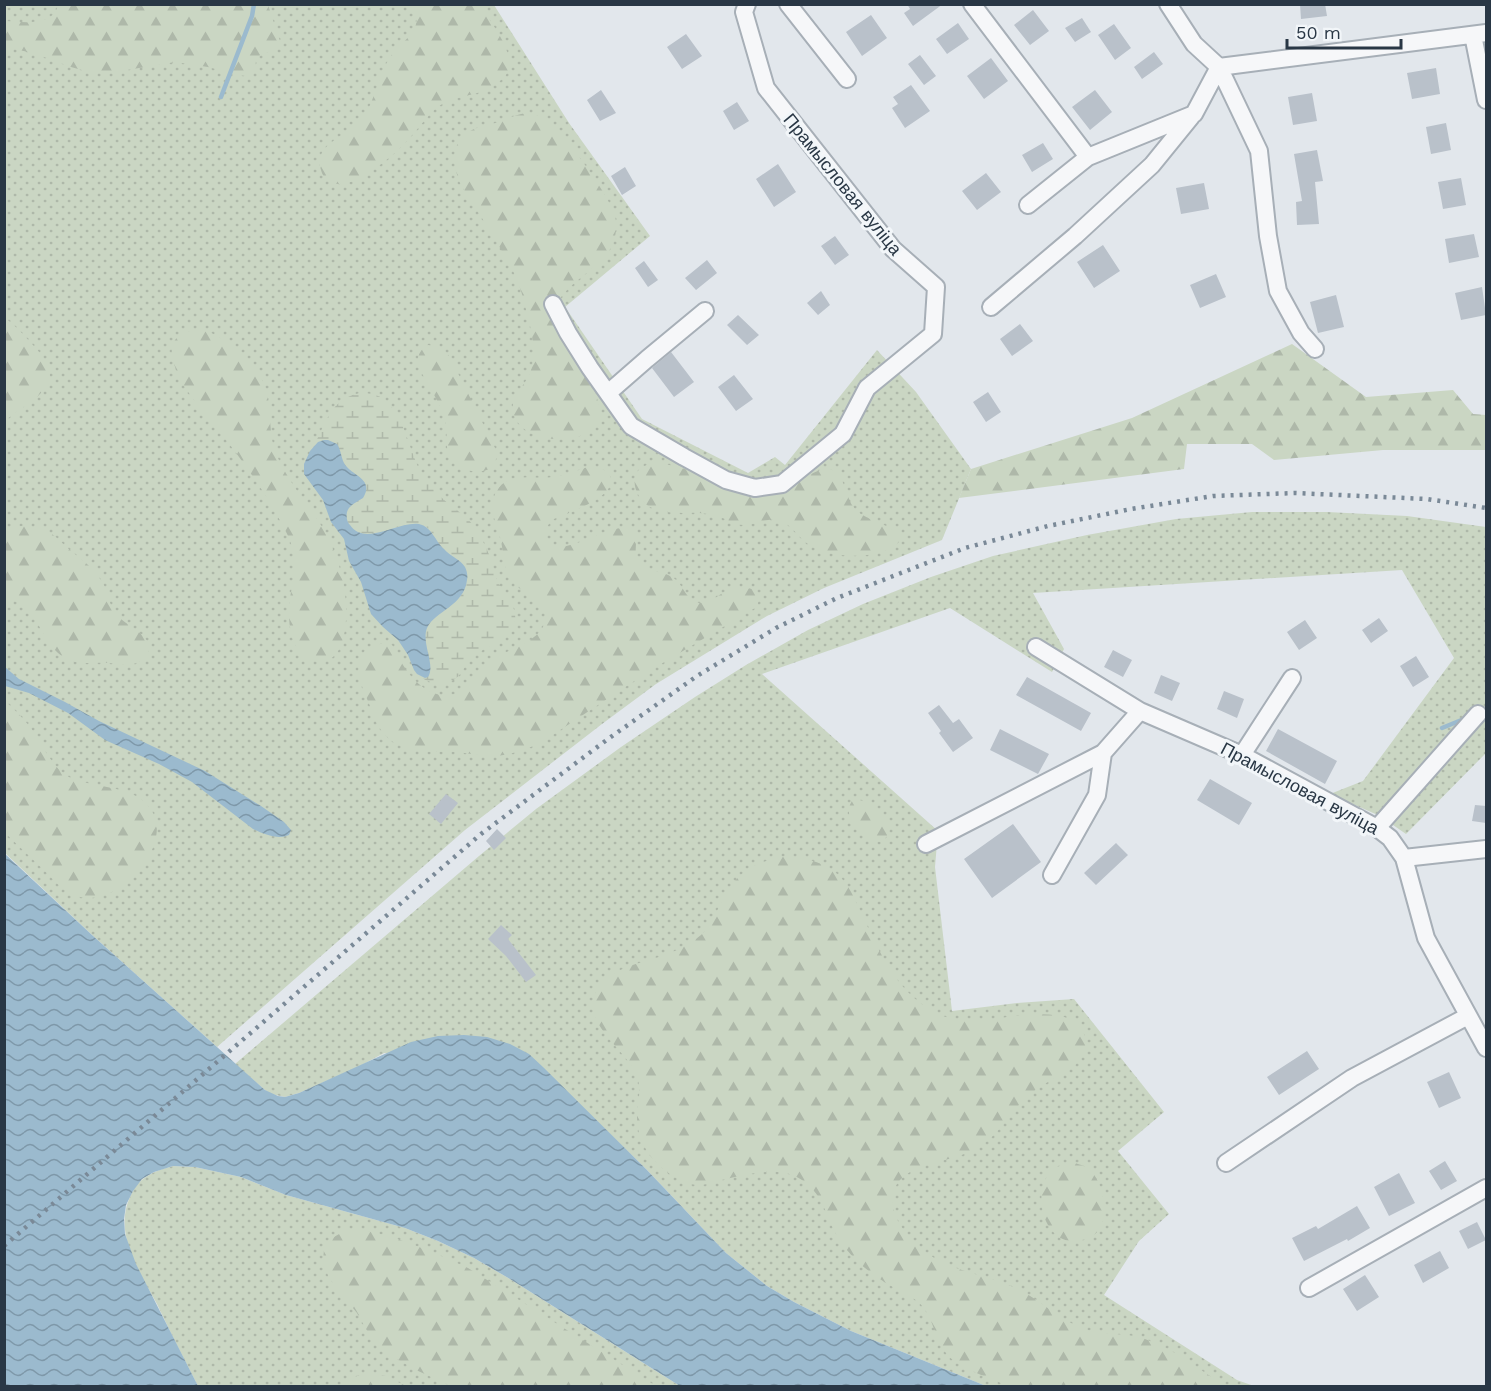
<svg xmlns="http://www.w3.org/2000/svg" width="1491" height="1391" font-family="'Work Sans',sans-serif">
<defs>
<pattern id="grass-dots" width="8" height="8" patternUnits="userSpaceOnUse" patternTransform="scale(1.5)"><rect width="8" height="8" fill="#cad6c3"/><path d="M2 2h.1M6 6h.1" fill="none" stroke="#aeb8a9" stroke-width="1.8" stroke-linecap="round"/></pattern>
<pattern id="forest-firs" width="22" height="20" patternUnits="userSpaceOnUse" patternTransform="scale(1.5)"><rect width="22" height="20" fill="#cad6c3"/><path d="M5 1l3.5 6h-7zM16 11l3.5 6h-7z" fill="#aeb8a9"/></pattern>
<pattern id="wetland-marsh" width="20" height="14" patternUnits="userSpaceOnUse" patternTransform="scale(1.5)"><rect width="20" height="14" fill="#cad6c3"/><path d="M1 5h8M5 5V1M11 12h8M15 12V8" fill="none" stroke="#aeb8a9"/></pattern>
<pattern id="water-waves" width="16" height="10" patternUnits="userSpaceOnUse" patternTransform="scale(1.5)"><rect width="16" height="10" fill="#9bbace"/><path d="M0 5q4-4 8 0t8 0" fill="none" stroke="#7e98a9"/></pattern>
</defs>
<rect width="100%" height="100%" fill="#e2e7ec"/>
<!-- grass -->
<path fill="url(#grass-dots)" d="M5,5h489l75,118 81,113 -85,71 77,112 106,54 27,-16 10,8 92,-115 39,42 55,77 -29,71 -118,48 -57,28 -111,68 -54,40 -137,106 -248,217 -125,-112 -87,-82z
M1252,512h75l80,4 79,11v226l-80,81 -26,-18 -50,-22 33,-13 91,-123 -52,-88 -369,23 31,56 -12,23 -102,-64 -188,66 176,157 -3,36 17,144 65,-8 57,-4 90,113 -46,39 51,63 -30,27 -35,54 133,85 17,6h-268l-135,-55 -57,-29 -27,-16 -41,-33 -80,-84 -117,-114 -145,-2 -26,14 -59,26 -14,4 -14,-3 -6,-4 -30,-26 244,-208 57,-47 85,-62 74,-50 51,-32 62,-35 55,-26 68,-27 62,-21 94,-21 89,-16z
M173,1166l22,1 46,10 45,18 119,33 33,13 36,17 36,21 170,107h-482c-14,-27 -28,-54 -41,-82 -17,-31 -44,-70 -27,-107 3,-7 7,-14 13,-18 9,-7 19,-10 30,-13z"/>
<!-- forest -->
<path fill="url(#forest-firs)" d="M58,5h210l12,36 -2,7 -19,8 -3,4 -1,10 -3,4 -6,2 -8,-1 -30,-8 -33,-5 -54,9 -16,1h-16l-18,-5 -38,-14 -28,-6v-26c18,1 48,6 53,-16z
M407,5h73c9,15 38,50 27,68 -1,3 -4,5 -6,7 -21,20 -50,12 -69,32 -11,12 -21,26 -33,37 -14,13 -51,45 -71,32 -3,-2 -6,-7 -7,-11 -9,-26 27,-34 39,-49 16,-18 17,-46 31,-65 7,-11 22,-19 25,-32 2,-8 -3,-14 -9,-19z
M526,113c13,2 21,5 31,14 14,20 56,71 59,94 1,12 -2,25 -10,34 -15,18 -38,28 -49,49 5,17 8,36 16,52 8,18 27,36 27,57 1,32 -74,37 -86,2 -6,-19 12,-28 17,-45 2,-5 2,-12 2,-18 1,-10 -2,-21 -4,-31 -4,-15 -7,-30 -13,-44 -16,-32 -37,-63 -56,-94 -8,-19 -10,-42 12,-53 7,-4 15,-4 23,-7 11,-3 19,-8 31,-10z
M5,318c10,7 18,16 27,26 13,14 27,30 10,48 -9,10 -27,20 -37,29z
M196,330c4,0 9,1 13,2 16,6 39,27 49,41 18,25 7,56 19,83 9,20 23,39 36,57 22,31 35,69 33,107 -1,12 -3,29 -13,37 -7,5 -14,6 -22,3 -21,-7 -24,-41 -21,-60 1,-12 5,-23 5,-35 -1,-12 -4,-25 -10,-35 -18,-36 -43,-70 -68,-102 -16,-20 -38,-42 -44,-68 -5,-19 6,-28 23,-30z
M1292,344l74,53 87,-7 20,24 13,1v35h-103l-109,10 -22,-16h-65l-3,25 -225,29 12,-29 161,-51z
M428,345c11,1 16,4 22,12l45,91c9,30 -32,28 -43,12 -9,-11 -3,-28 -7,-41 -4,-13 -12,-26 -19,-38 -2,-5 -7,-11 -8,-17 -1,-9 3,-15 10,-19z
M657,462c14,3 27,7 40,10 20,5 39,7 59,10 7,2 20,6 27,5 14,-1 33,-20 46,-18 17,3 15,28 26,40 12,13 39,15 45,29l-1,4c-18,19 -71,17 -91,2 -11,-8 -18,-22 -32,-24 -11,-2 -21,5 -32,5 -11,0 -20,-8 -30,-10 -21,-5 -44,2 -64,-8 -11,-6 -20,-23 -13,-35 5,-7 13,-8 20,-10z
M592,466c8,2 18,4 19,13 3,19 -43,34 -57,40 -5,4 -9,9 -8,16 5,33 63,-14 82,-6 15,6 3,23 10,33 9,11 26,8 37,17 9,7 12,24 26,24 17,-1 24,-20 47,-15 5,1 9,3 10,7 2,5 0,9 -3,13l-104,62 -109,72c-19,9 -36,15 -57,14 -9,-1 -18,-3 -28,-4 -19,-2 -40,3 -58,-7 -9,-4 -15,-10 -20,-18 -4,-6 -6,-14 -9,-21 -4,-10 -9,-20 -11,-31 -3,-22 11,-35 33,-30 5,6 7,13 11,20 10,16 27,33 48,30 16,-3 19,-15 29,-26 4,-5 10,-8 15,-11 17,-10 50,-18 51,-42 0,-4 -1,-9 -5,-12 -10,-10 -23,-13 -31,-26 -8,-14 -6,-30 -11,-44 -4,-14 -10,-26 -4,-40 11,-24 38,-14 58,-17 13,-1 26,-8 39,-11z
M23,526c27,2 28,7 47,24 12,10 24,18 32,32 6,9 7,21 12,30 8,13 50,27 30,46 -10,10 -23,6 -35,5 -13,-1 -27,2 -40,-3 -23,-10 -27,-37 -44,-53 -5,-5 -13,-7 -20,-9v-70z
M5,701c9,8 17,16 25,26 12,16 21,40 39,50 26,13 66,6 83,34 22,37 -37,99 -75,85 -14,-4 -23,-16 -32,-25 -14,-13 -27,-26 -40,-38z
M854,799c13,0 44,22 33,37 -13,21 -52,-20 -33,-37z
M780,857c19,0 40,3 55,15 14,11 21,30 28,45 17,36 33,73 68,93 13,8 26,11 41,11 28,0 109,-25 114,21 1,9 -5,17 -11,23 -10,8 -21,13 -32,20 -6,3 -11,8 -17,13 -16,14 -25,34 -43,46 -6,4 -12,8 -19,10 -24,10 -70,11 -71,45 -1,13 5,24 13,34 30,39 71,37 112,56 22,11 41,30 64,39 17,7 34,5 52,8 7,1 14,4 20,7 27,10 48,30 73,43 -52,1 -104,0 -156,0 -13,0 -26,0 -39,0 -7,0 -15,2 -22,0 -13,-4 -45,-17 -56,-25 -21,-16 -18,-45 -37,-60 -7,-6 -16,-9 -24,-14 -13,-7 -25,-16 -36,-26 -9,-9 -17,-19 -23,-31 -10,-20 -12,-36 -32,-50 -21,-15 -53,-6 -76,-1 -9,2 -18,6 -27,6 -10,0 -18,-4 -26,-9 -21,-13 -36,-34 -36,-59 0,-16 6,-27 -1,-43 -11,-26 -59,-53 -38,-86 15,-22 46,-25 69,-34 12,-4 24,-11 34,-19 10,-8 14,-21 20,-32 15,-29 28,-38 59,-46z
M1075,1163c6,2 11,3 16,8 12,12 19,46 7,60 -4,5 -10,8 -16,9 -41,11 -54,-58 -25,-73 6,-3 12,-3 18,-4z
M360,1229l32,8 38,14 38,17 188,118h-205l-35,-16 -19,-11 -19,-14 -12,-16 -9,-16 -28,-35 -6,-16 1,-13 10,-12 12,-7z
M368,1373l18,3 20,10h-59c3,-9 12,-11 21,-13z"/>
<!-- wetland -->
<path fill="url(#wetland-marsh)" d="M360,393c12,0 21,2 29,11 18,20 20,48 33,70 8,12 17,22 28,31 8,6 17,12 24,21 7,11 14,24 18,37 2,7 3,14 7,21 7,12 18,22 16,37 -2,21 -26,23 -40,34 -6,5 -10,12 -14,18 -11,15 -31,13 -44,1l4,2 10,-5c-2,-11 -6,-23 -6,-34 1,-16 17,-22 28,-32 6,-5 10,-12 13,-20l-5,-23c-6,-4 -13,-8 -19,-14 -6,-7 -9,-17 -17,-22 -20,-10 -68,26 -78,-6 -2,-7 1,-12 6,-16l-3,-34c-5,-4 -7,-8 -8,-15l-24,-13 -4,4c12,-24 17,-47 46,-53z"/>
<!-- water -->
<path fill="url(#water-waves)" d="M324,440h4l9,4c4,6 4,13 7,19 7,13 31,15 19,35 -6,4 -14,7 -16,14 -1,5 0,10 3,13 15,22 48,-4 69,-1 13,3 16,17 25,25 6,7 16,10 21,18 2,4 3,9 2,13 -3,26 -32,31 -40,48 -6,15 9,37 1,49l-3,1 -8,-4 -3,-4 -6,-15 -10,-15 -15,-13 -12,-13 -10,-32 -12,-21 -5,-22 -13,-17 -8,-22 -19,-26v-10l6,-13 8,-9z
M5,667l14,12 46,23 34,19 106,50 56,35 23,16 7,8 -2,5c-11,5 -25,-1 -36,-6l-61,-47 -33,-18 -54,-24 -37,-27 -39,-20 -24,-7z
M4,853l88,82 173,155 13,6 7,1 14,-4 112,-51 27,-6 26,-1 23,2 23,7 19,10 14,13 103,102 80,84 41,33 27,16 57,29 135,55h-306l-170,-107 -36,-21 -36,-17 -33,-13 -119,-33 -45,-18 -46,-10 -22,-1 -19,6 -12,7 -9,12 -7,14 -2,14 1,15 11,30 62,122h-193z"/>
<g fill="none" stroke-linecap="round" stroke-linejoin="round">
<!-- stream -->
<path stroke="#9bbace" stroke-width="4.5" d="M221,97l31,-81 2,-12
M1442,728l22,-9"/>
</g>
<!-- building -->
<path fill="#b9c1ca" d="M907,4h36l-30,22 -9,-13 6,-4z
M1300,4h25l2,12 -26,3z
M1033,10l16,21 -19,14 -16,-20z
M871,15l16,23 -25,18 -16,-24z
M1082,18l9,14 -16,10 -10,-14z
M958,23l11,16 -22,15 -11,-15z
M1114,24l17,24 -16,12 -17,-25z
M686,34l16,22 -20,13 -15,-22z
M1154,52l9,12 -21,15 -8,-12z
M920,55l16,21 -12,9 -16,-21z
M991,58l17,23 -24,18 -17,-23z
M1436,68l4,26 -28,5 -5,-26z
M911,85l19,26 -25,17 -13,-20 6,-4 -5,-7z
M601,90l15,23 -16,8 -13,-21z
M1095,90l17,22 -22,18 -18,-23z
M1312,93l5,28 -24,4 -5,-28z
M737,102l12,19 -15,9 -11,-19z
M1446,123l5,27 -20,4 -5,-27z
M1043,143l10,16 -21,13 -10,-17z
M1317,150l6,31 -8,1 4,42 -22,1 -1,-23 6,-1 -8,-47z
M778,164l18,28 -22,15 -18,-28z
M625,167l11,19 -14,9 -11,-19z
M986,173l15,19 -24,18 -15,-19z
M1461,178l5,27 -23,4 -5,-27z
M1204,183l5,26 -28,5 -5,-26z
M1474,234l5,23 -30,6 -4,-24z
M835,236l14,19 -14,10 -14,-19z
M1103,245l17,26 -26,17 -17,-26z
M707,260l10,13 -21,17 -11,-12z
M644,261l14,19 -10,7 -13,-19z
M1216,274l10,23 -26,11 -10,-23z
M1482,287l4,28 -25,5 -6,-27z
M821,291l9,14 -12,10 -11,-12z
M1336,295l8,32 -26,6 -8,-31z
M738,315l21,20 -12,10 -20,-20z
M1020,324l13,17 -21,15 -12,-17z
M671,352l23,30 -20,15 -22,-29z
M734,375l19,24 -17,12 -18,-24z
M988,392l13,20 -15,10 -13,-20z
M1379,618l9,13 -17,12 -9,-13z
M1305,620l12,18 -18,12 -12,-18z
M1113,650l19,10 -9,17 -19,-10z
M1416,656l13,21 -16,10 -13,-21z
M1161,675l19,8 -8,18 -18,-8z
M1027,677l64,36 -10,18 -65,-36z
M1224,691l20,8 -7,19 -20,-9z
M939,705l14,18 6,-4 14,19 -20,14 -14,-19 2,-2 -13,-18z
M1000,729l49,25 -11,20 -48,-24z
M1278,729l59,32 -12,23 -59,-33z
M1210,779l42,24 -13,22 -42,-25z
M446,794l12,9 -17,21 -12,-10z
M1475,805l11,1v17l-14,-2z
M1013,824l28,38 -49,36 -28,-39z
M497,829l9,9 -12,12 -8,-9z
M1116,843l12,12 -32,30 -12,-12z
M501,925l11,10 -4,4 28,36 -10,7 -20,-26 -18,-17z
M1307,1051l12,18 -40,26 -12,-18z
M1449,1072l12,26 -22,10 -12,-26z
M1445,1161l12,20 -16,9 -12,-19z
M1399,1173l16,30 -26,13 -15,-29z
M1357,1206l13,22 -22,13 -1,-2 -43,22 -12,-23 24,-12 2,3z
M1477,1222l9,18 -18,9 -9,-18z
M1440,1251l9,17 -26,15 -9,-18z
M1365,1275l14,22 -22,14 -14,-22z"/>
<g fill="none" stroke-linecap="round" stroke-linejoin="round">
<!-- minor casing -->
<g stroke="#a7afb7" stroke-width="20">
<path id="minor" d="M788,4l59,75
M972,4l116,153 106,-43 25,-47 -25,-23 -26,-40
M1473,35l13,65
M1028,205l60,-48
M553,304l15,29 22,35 41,58 53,31 42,23 29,8 27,-4 61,-50 24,-46 66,-54 3,-47 -43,-38 -127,-161 -22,-76 3,-8
M991,307l84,-71 77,-71 39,-48
M1315,349l-14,-16 -23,-42 -10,-55 -9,-85 -40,-84 267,-34
M608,393l39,-34 58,-48
M1036,647l104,64 102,44 135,73 13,10 14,20 22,80 60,110
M1242,755l50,-77
M1377,828l101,-114
M926,844l177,-91
M1404,858l82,-9
M1052,875l45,-80 6,-42 37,-42
M1226,1163l126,-85 116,-62
M1309,1288l177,-100"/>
</g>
<!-- minor -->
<use href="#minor" stroke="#f6f7f9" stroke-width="16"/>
<!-- rail -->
<path stroke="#7a8997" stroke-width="4.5" stroke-dasharray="3 6" stroke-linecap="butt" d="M4,1246l477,-412 127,-95 89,-63 79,-48 61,-30 128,-50 83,-22 83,-17 82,-13 82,-3 132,6 59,9"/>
</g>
<g text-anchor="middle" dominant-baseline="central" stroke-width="6" stroke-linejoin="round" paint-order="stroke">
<!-- street labels -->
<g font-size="18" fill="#293745" stroke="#f2f6f9">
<text transform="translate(843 184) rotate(51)">Прамысловая вуліца</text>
<text transform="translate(1300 788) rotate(28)">Прамысловая вуліца</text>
</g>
</g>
<!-- border -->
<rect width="1491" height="1391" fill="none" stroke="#293745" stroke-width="12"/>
<!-- scale -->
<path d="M1287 39v9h114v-9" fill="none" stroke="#293745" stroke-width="3"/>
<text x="1296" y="39" font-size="18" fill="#293745" stroke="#f2f6f9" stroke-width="4.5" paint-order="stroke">50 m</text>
</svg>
